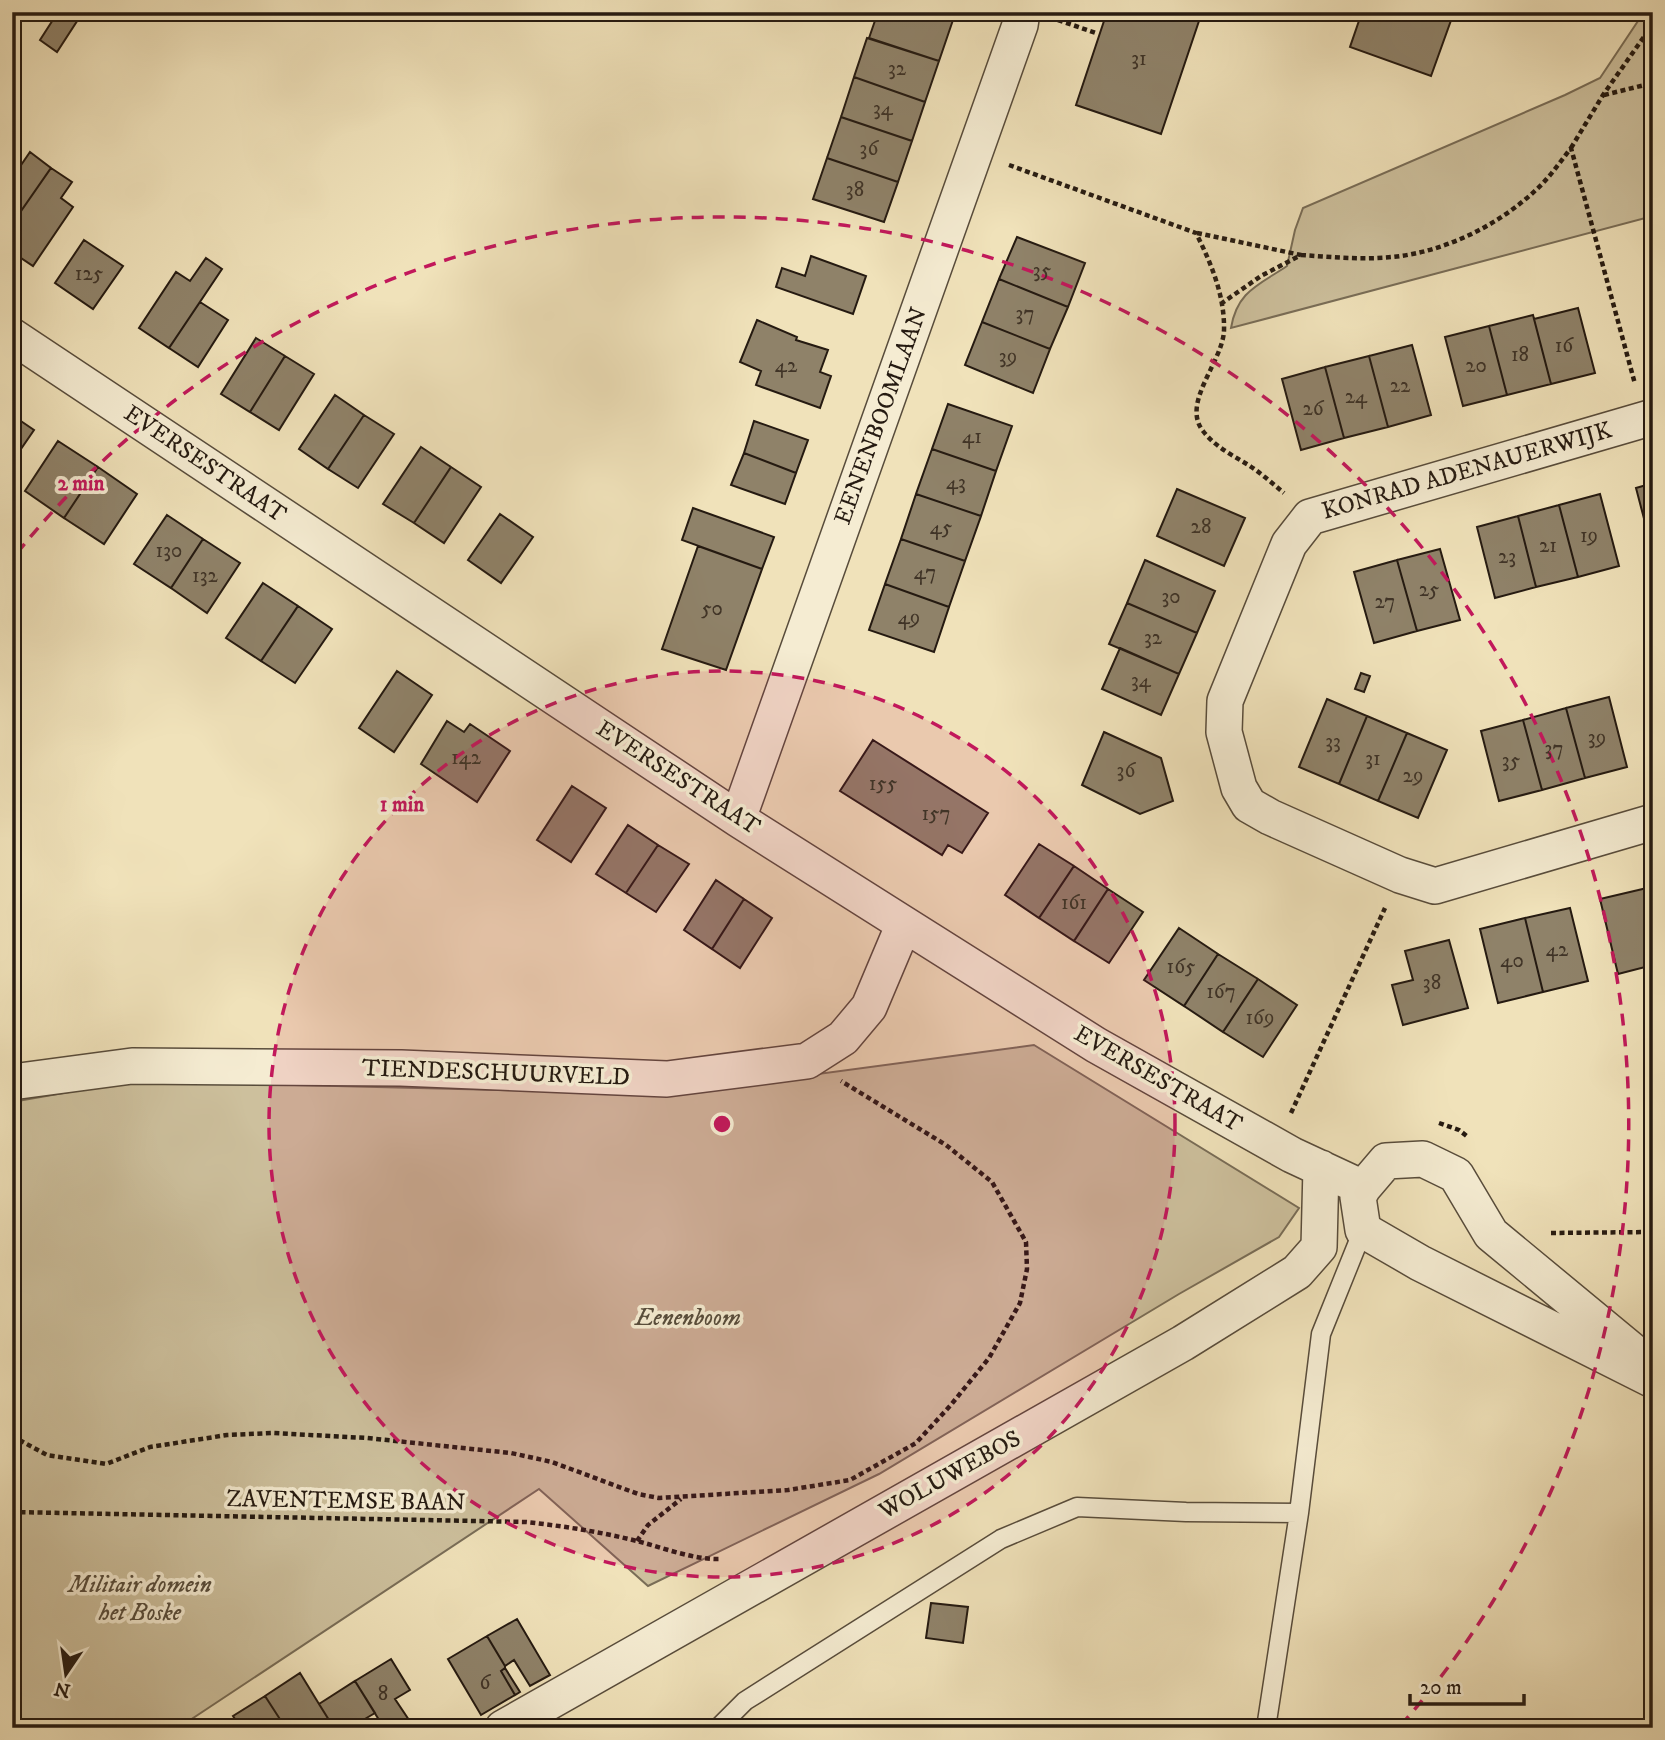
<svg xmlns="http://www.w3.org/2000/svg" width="1665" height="1740" font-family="'IM FELL DW Pica',serif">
<rect width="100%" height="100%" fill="#f0e2ba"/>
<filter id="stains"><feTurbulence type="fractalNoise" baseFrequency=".00286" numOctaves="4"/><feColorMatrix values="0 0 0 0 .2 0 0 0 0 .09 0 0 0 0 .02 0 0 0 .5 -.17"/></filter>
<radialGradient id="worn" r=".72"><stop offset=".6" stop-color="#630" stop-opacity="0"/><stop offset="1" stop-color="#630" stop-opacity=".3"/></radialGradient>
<!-- green -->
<path fill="#cdc09d" stroke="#796d57" stroke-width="2" d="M1644,12h9v204l-422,112c6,-37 28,-43 56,-62l8,-36 8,-22 262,-113 35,-17z
M1034,1045l265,163 -20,29 -100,57 -300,180 -231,112 -109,-97 -361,239h-166v-626l120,-21 536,13z"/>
<!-- building -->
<path fill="#8f8269" stroke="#251a11" stroke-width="2" d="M58,12h18l5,3 -24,37 -17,-12z
M878,12h51l24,8 -14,41 -70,-23z
M929,12h26l-2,8z
M1107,12h95l-41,122 -85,-29z
M1362,12h92l-23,64 -81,-29z
M867,38l72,23 -14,41 -71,-25z
M854,77l71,25 -13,39 -71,-24z
M841,117l71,24 -14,41 -71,-24z
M30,152l21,16 -39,56v-56l5,3z
M827,158l71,24 -14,40 -71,-23z
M51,168l21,14 -11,16 12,9 -40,59 -21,-14v-28z
M1017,237l68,26 -17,44 -69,-28z
M84,240l39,26 -30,43 -38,-26z
M811,256l55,20 -13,38 -77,-27 6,-19 23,8z
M206,258l16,11 -53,79 -30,-20 37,-56 14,9z
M999,279l69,28 -18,42 -68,-27z
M200,302l28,18 -30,47 -29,-19z
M1578,308l17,65 -44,11 -17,-65z
M1533,315l18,69 -44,11 -18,-69z
M757,320l40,17 -1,3 32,10 -8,22 11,4 -11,32 -64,-23 5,-14 -21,-9z
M982,322l68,27 -17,44 -68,-28z
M1489,326l18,69 -44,11 -18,-69z
M256,338l29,18 -35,56 -29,-18z
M1412,345l19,70 -43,12 -19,-71z
M285,356l29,18 -35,56 -29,-18z
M1369,356l19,71 -44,11 -19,-71z
M1325,367l19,71 -43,12 -19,-71z
M335,395l29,20 -36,54 -29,-20z
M948,404l64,22 -16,45 -64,-22z
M12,415l22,15 -22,32z
M364,415l30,19 -36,54 -30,-19z
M754,421l54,19 -12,33 -52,-20z
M58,441l40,26 -34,51 -39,-27z
M421,447l30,20 -37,56 -31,-19z
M932,449l64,22 -15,45 -65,-22z
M744,453l52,20 -11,31 -54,-19z
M98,467l39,27 -33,50 -40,-26z
M451,467l30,20 -37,56 -30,-20z
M1653,483v70l-17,-65z
M1177,489l68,29 -21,48 -67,-30z
M916,494l65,22 -16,45 -64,-22z
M1600,494l19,72 -41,11 -19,-72z
M1559,505l19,72 -42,10 -18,-71z
M693,508l81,29 -12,32 -80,-29z
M500,514l33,23 -32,46 -33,-23z
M167,515l36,24 -32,49 -37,-24z
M1518,516l18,71 -41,11 -18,-71z
M203,539l37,24 -33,50 -36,-25z
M901,539l64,22 -16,46 -64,-23z
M698,546l64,23 -36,101 -64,-21z
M1440,549l20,71 -43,11 -20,-71z
M1145,560l70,31 -18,42 -70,-30z
M1397,560l20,71 -43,12 -20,-71z
M263,583l35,23 -37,55 -35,-23z
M885,584l64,23 -15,45 -65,-22z
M1127,603l70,30 -18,41 -70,-30z
M298,606l34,23 -37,54 -34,-22z
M1120,648l59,26 -18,41 -59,-26z
M397,671l35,24 -38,57 -35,-24z
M1361,673l9,3 -6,16 -9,-3z
M1609,697l18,70 -42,11 -19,-70z
M1327,699l40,17 -28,68 -40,-17z
M1566,708l19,70 -43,12 -19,-70z
M1367,716l40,17 -29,68 -39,-17z
M1523,720l19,70 -43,11 -18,-70z
M447,721l17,11 6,-8 40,27 -33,51 -56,-38z
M1104,732l57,26 12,43 -33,13 -58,-29z
M1407,733l40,17 -29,68 -40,-17z
M873,740l115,73 -26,40 -14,-8 -6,10 -102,-64z
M572,786l34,22 -35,54 -34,-22z
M628,825l30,20 -32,48 -30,-19z
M1039,844l35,22 -35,52 -34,-23z
M658,845l31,19 -33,48 -30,-19z
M1074,866l34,23 -34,52 -35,-23z
M716,880l28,19 -32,50 -28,-19z
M1653,886v25l-6,-23z
M1647,888l6,23v54l-35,9 -18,-75z
M1108,889l35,23 -34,51 -35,-22z
M744,899l28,19 -32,50 -28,-19z
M1570,908l18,73 -45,11 -18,-74z
M1525,918l18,74 -45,11 -18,-74z
M1179,928l39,26 -34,52 -40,-26z
M1449,940l19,68 -65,17 -11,-40 21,-5 -8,-29z
M1218,954l40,25 -35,53 -39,-26z
M1258,979l39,26 -34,52 -40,-25z
M931,1603l37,4 -5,36 -37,-5z
M517,1619l33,56 -20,11 -16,-26 -9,6 -18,-30z
M487,1636l18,30v2l-4,3 14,24 -34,20 -33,-56z
M391,1659l19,31 -15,9 16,24 -7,5h-20l-29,-47z
M505,1668l15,24 -5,3 -14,-24z
M300,1673l19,31 15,24h-42l-2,-4 -5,3 -20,-31z
M355,1681l20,32 -17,10 3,5h-27l-15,-24z
M265,1696l20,31 -44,1 -8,-12z"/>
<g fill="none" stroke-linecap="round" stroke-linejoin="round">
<!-- lane casing -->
<g stroke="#584c3b" stroke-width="21">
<path id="lane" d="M718,1728l27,-27 256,-162 76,-32 109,5 113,1
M1266,1728l33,-215 22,-179 42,-104"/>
</g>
<!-- street casing -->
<g stroke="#584c3b" stroke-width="38">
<path id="street" d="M12,336l726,483 166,105 192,121 196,110 71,33
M1653,417l-343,100 -21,27 -64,157 -1,31 15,56 10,17 21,12 130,58 35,11 218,-64
M738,819l282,-794 2,-13
M12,1082l120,-16 269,2 266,11 140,-18 36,-23 26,-31 35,-83
M1653,1368l-162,-134 -35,-59 -33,-16 -37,2 -23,27 -5,9 5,33 57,33 233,117
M503,1728l680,-385 114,-71 22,-25 2,-79"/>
</g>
<!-- path -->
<path stroke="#251a11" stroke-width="4.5" stroke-dasharray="5 3.5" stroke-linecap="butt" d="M1058,20l38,13
M1604,95l49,-12
M1571,148l32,-53 50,-71
M1009,165l187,68c15,30 29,63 28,98 -2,32 -43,72 -21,100 12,16 31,25 47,35 12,8 23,18 34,27
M1197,233l104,22 -40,21 -39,27
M1301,255c30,2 61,5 91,2 53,-5 107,-32 145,-68 13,-12 23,-27 34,-41l64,236
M1291,1113l94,-205
M1439,1123l20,7 9,7
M1551,1233l102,-1
M12,1436l35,19 59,9 44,-17 77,-12 46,-2 94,5 144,15 41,9 86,32 21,4 129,-8 62,-10 66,-37 34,-37 39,-48 31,-55 7,-34 -1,-27 -34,-60 -46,-37 -105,-64
M12,1512l514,10c37,4 75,10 111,19 27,7 57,19 84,18
M637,1541l11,-16 33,-26"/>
<!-- lane -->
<use href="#lane" stroke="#f5ecd2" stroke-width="18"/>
<!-- street -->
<use href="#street" stroke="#f5ecd2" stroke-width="35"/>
</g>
<!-- distance rings -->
<circle cx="722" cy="1124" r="453" fill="#c2185b" fill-opacity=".12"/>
<g fill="none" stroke="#c2185b" stroke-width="3.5" stroke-dasharray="12 9">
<circle cx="722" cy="1124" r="453"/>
<path d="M17 553A907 907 0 1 1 1401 1725"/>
</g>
<g text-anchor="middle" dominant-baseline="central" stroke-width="7" stroke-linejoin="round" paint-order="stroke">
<!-- number labels -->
<g font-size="21" fill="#403427">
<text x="1139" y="59">31</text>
<text x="897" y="69">32</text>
<text x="883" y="109">34</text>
<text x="869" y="149">36</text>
<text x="855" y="190">38</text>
<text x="1042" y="271">35</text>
<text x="89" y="274">125</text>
<text x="1025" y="314">37</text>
<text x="1564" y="346">16</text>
<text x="1520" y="355">18</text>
<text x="1008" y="357">39</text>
<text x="786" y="366">42</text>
<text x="1476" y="366">20</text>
<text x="1400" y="386">22</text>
<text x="1356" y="397">24</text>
<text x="1313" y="409">26</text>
<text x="972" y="437">41</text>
<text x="956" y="483">43</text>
<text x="1201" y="527">28</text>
<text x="941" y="528">45</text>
<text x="1589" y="536">19</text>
<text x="1548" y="546">21</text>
<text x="169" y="551">130</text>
<text x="1507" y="557">23</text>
<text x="925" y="573">47</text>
<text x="205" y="576">132</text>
<text x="1429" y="590">25</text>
<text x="1171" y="597">30</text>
<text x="1385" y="602">27</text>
<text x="712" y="609">50</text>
<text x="909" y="618">49</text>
<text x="1153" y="638">32</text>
<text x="1141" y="681">34</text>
<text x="1597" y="738">39</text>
<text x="1333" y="742">33</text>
<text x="1554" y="749">37</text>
<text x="466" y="758">142</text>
<text x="1373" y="759">31</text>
<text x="1511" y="761">35</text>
<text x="1126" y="771">36</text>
<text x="1413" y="776">29</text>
<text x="883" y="784">155</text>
<text x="936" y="814">157</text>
<text x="1074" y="903">161</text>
<text x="1557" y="950">42</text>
<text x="1512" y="961">40</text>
<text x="1181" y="967">165</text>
<text x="1432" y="983">38</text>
<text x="1221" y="992">167</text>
<text x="1260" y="1018">169</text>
<text x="485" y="1683">6</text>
<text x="383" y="1694">8</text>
</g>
<!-- street labels -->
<g font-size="24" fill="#251a11" stroke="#f5ecd2">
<text transform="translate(881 416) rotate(-70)">EENENBOOMLAAN</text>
<text transform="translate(205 464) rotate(34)">EVERSESTRAAT</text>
<text transform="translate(1467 471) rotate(-16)">KONRAD ADENAUERWIJK</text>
<text transform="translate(678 778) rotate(33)">EVERSESTRAAT</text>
<text transform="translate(496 1073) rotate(2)">TIENDESCHUURVELD</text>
<text transform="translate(1158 1079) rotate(30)">EVERSESTRAAT</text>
<text transform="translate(950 1475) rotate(-29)">WOLUWEBOS</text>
<text transform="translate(346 1501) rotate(1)">ZAVENTEMSE BAAN</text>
</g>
<!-- park labels -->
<g font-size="24" font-style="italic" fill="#574c3b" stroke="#f5ecd2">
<text x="688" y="1318">Eenenboom</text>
<text x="140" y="1585">Militair domein<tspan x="140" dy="28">het Boske</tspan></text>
</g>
</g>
<circle cx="722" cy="1124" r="10" fill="#c2185b" stroke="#f5ecd2" stroke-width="3.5"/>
<g font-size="21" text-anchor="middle" font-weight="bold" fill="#c2185b" stroke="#f5ecd2" stroke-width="7" stroke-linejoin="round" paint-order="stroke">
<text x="81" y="490">2 min</text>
<text x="402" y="811">1 min</text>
</g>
<!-- margin -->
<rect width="1665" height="1740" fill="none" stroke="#f0e2ba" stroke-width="42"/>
<rect x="14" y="14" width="1637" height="1712" fill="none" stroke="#251a11" stroke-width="3.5"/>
<rect x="21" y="21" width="1623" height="1698" fill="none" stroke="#251a11" stroke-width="2"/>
<!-- north arrow -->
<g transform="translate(66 1674) rotate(193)" stroke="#f5ecd2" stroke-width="5" paint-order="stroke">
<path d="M0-5L12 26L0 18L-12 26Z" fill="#251a11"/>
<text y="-10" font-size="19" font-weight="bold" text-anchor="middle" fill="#251a11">N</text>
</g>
<!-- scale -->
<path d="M1410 1694v10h114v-10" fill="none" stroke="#251a11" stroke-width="3.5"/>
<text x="1420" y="1694" font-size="21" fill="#251a11" stroke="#f5ecd2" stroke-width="5" paint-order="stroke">20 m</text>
<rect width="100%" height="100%" filter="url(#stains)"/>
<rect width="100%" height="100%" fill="url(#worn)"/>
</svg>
